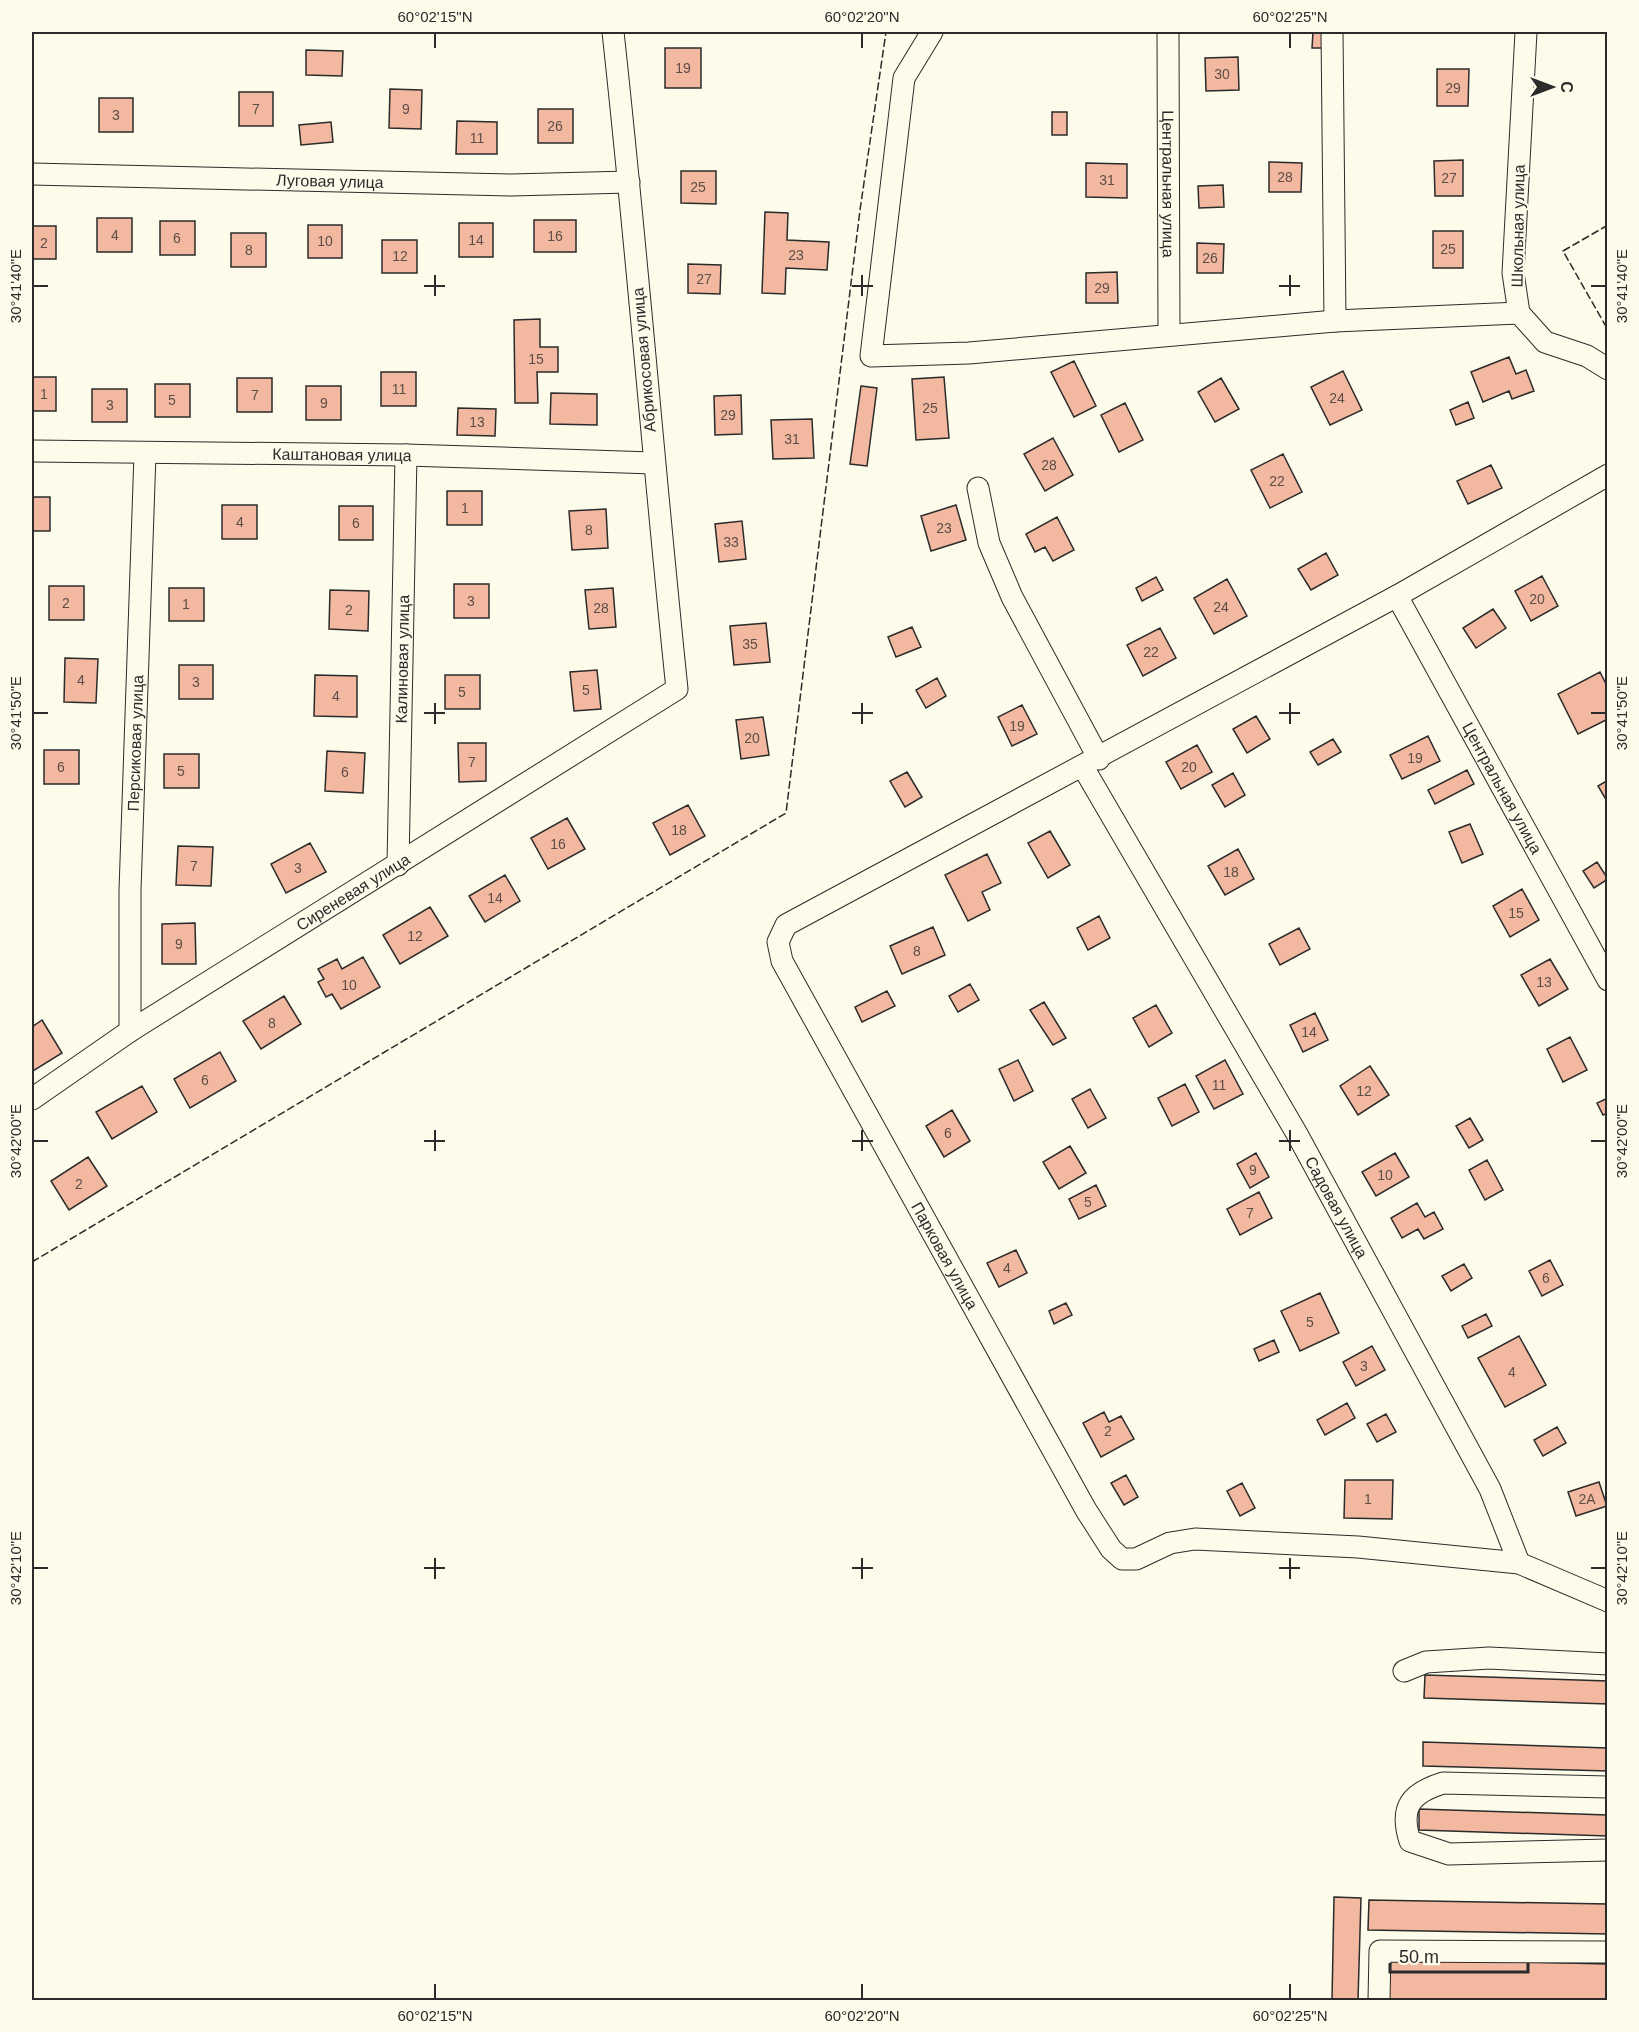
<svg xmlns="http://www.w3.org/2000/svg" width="1639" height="2032" font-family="Arial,sans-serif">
<rect width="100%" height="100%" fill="#fdfbea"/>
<!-- building -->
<path fill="#f2b8a0" stroke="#2b2b2b" stroke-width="1.5" d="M1313,32h15v16h-16z
M665,48h36v40h-36z
M306,50l37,1 -1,25 -36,-1z
M1238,57l1,33 -33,1 -1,-33z
M1437,69h32l-1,37h-31z
M390,89l32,1 -1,39 -32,-1z
M239,92h34v34h-34z
M99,98h34v34h-34z
M538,109h35v34h-35z
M1052,112h15v23h-15z
M457,121l40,1v32h-41z
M331,122l2,20 -32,3 -2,-20z
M1463,160v36h-28l-1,-35z
M1269,162l33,1 -1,29h-32z
M1086,163l41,1v34l-41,-1z
M681,171h35v33l-35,-1z
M1223,185l1,22 -25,1 -1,-22z
M765,212l23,1 -1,27 42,2 -2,28 -41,-2 -1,26 -23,-1z
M97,218h35v34h-35z
M534,220h42v32h-42z
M160,221h35v34h-35z
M459,223h34v34h-34z
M308,225h34v33h-34z
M32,226h24v33h-24z
M1433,231h30v37h-30z
M231,233h35v34h-35z
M382,240h35v33h-35z
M1197,243l27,1 -1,29h-26z
M688,264l33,1 -1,29 -32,-1z
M1117,272l1,31h-32v-30z
M540,319v28h18v25h-21l1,31h-23l-1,-83z
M1509,357l7,17 10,-4 8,21 -22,8 -3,-8 -26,11 -12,-30z
M1074,361l22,45 -22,11 -23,-45z
M1343,371l19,39 -32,15 -19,-38z
M381,372h35v34h-35z
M32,377h24v34h-24z
M944,377l5,61 -33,2 -4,-61z
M237,378h35v34h-35z
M1221,378l18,31 -24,13 -17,-30z
M155,384h35v33h-35z
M306,386h35v34h-35z
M861,386l16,2 -10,78 -17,-2z
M92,389h35v33h-35z
M551,393l46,1v31l-47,-1z
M741,395l1,39 -27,1 -1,-39z
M1468,402l6,16 -18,7 -6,-15z
M1125,403l18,37 -24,12 -18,-37z
M458,408l38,1 -1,27 -38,-1z
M812,419l2,39 -41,1 -2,-39z
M1053,438l20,37 -28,16 -21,-37z
M1283,454l19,38 -32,16 -19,-38z
M1491,465l11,23 -34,16 -11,-23z
M447,491h35v34h-35z
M32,497h18v34h-18z
M222,505h35v34h-35z
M956,505l10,35 -35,11 -10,-35z
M339,506h34v34h-34z
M606,509l2,39 -36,2 -3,-39z
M1057,517l17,33 -21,11 -8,-14 -10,5 -9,-18z
M742,521l4,38 -27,3 -4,-38z
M1326,553l12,22 -27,15 -13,-21z
M1542,576l16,30 -27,15 -16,-30z
M1156,577l7,13 -21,11 -6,-13z
M1227,579l20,37 -33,18 -20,-36z
M454,584h35v34h-35z
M49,586h35v34h-35z
M169,588h35v33h-35z
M613,588l3,39 -27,2 -4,-39z
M330,590l39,1 -1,40 -39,-2z
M1493,609l13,19 -30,20 -13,-20z
M766,623l4,39 -36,3 -4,-39z
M912,627l9,20 -25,10 -8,-20z
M1160,628l16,30 -33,18 -16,-31z
M65,658l33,1 -2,44 -32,-1z
M179,665h34v34h-34z
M597,670l4,39 -27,2 -4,-39z
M1600,672l8,16v31l-30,15 -20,-40z
M315,675l42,1v41l-43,-1z
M445,675h35v34h-35z
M937,678l9,18 -20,12 -10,-18z
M1022,705l15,29 -25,12 -14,-29z
M1256,716l14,23 -23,14 -14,-24z
M763,717l6,38 -28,4 -5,-39z
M1428,736l12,25 -38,18 -12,-24z
M1333,739l8,13 -23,13 -8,-13z
M458,743h28v38l-27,1z
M1197,745l15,27 -31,17 -15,-27z
M44,750h35v34h-35z
M327,751l38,2 -2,40 -38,-2z
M164,754h35v34h-35z
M1467,770l7,14 -39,20 -7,-14z
M907,772l15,25 -17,10 -15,-26z
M1233,773l12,22 -20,12 -13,-22z
M1608,780v23l-10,-17z
M688,805l17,31 -35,19 -17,-32z
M567,818l18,31 -37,20 -17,-31z
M1470,824l13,30 -21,9 -13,-31z
M1050,831l20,34 -22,13 -20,-35z
M310,843l16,29 -40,21 -15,-29z
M178,846l35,1 -2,39 -35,-1z
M1238,849l16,30 -29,16 -17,-29z
M987,854l14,29 -19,9 8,18 -22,11 -23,-46z
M1597,862l11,17 -14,9 -11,-17z
M505,875l15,26 -35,21 -16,-26z
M1522,889l17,31 -29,17 -17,-31z
M430,907l18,29 -48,28 -17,-29z
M1099,916l11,22 -22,12 -11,-22z
M195,923l1,41h-34v-40z
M933,927l12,28 -43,19 -12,-28z
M1299,928l11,21 -30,16 -11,-21z
M363,957l17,30 -39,22 -9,-15 -6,3 -8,-15 6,-3 -6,-10 19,-10 5,10z
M1550,959l18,30 -29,17 -18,-31z
M970,984l9,16 -21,12 -9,-16z
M887,991l8,15 -33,16 -7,-15z
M284,996l17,28 -40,25 -18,-28z
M1044,1002l22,36 -13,7 -23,-35z
M1156,1005l16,28 -23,14 -16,-29z
M1315,1013l13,27 -25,12 -13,-27z
M42,1020l20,33 -29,18 -1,-44z
M1570,1037l17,33 -24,12 -16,-33z
M220,1052l16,29 -46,27 -16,-29z
M1018,1060l15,31 -19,10 -15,-32z
M1225,1060l18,34 -29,15 -18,-33z
M1370,1066l19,29 -31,20 -18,-29z
M1185,1084l14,28 -27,14 -14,-28z
M142,1086l15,26 -45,27 -16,-27z
M1090,1089l16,29 -18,10 -16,-29z
M1608,1098v15l-5,2 -6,-12z
M952,1110l18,31 -26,16 -18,-31z
M1470,1118l13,22 -14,8 -13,-22z
M1070,1146l16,27 -27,16 -16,-27z
M1256,1153l13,24 -19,11 -13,-24z
M1395,1153l14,24 -33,19 -14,-24z
M88,1157l19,29 -38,24 -18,-29z
M1487,1160l16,30 -18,10 -16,-30z
M1096,1185l10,21 -27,13 -10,-20z
M1259,1192l13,26 -32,17 -13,-26z
M1417,1203l8,14 9,-5 9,17 -19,10 -6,-10 -16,9 -11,-20z
M1016,1250l11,23 -28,14 -12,-24z
M1550,1260l13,25 -21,11 -13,-25z
M1464,1264l8,14 -21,13 -9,-15z
M1320,1293l19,40 -39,18 -19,-40z
M1066,1303l6,12 -18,9 -5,-13z
M1486,1314l6,12 -24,12 -6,-12z
M1519,1336l27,49 -41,22 -27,-49z
M1274,1340l5,12 -20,9 -5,-12z
M1372,1346l13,24 -29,16 -13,-24z
M1347,1403l8,15 -30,17 -8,-15z
M1104,1412l5,10 12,-6 13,23 -33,18 -18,-34z
M1386,1414l10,18 -19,10 -10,-18z
M1557,1427l9,16 -23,13 -9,-16z
M1126,1475l12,22 -14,8 -13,-22z
M1345,1480h48l-1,39 -48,-1z
M1599,1482l8,24 -31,10 -8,-24z
M1242,1483l13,25 -15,8 -13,-25z
M1425,1675l183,6v23l-184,-6z
M1423,1742l185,6v23l-185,-5z
M1419,1809l189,6v21l-189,-6z
M1334,1897l27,1 -3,102h-26z
M1369,1900l239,4v30l-240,-4z
M1390,1959l218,5v36h-219z"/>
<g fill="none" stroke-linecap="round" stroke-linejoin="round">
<!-- minor casing -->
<g stroke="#2b2b2b" stroke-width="23">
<g id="minor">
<path d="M932,32l-28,46 -33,278 98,-3 366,-32"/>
<path id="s1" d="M1168,32l1,303"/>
<path d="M1332,32l3,289 184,-8"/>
<path d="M1526,32l-13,241 6,40 26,29 42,14 21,13"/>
<path id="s2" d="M32,174l479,11 118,-3"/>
<path id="s3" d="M32,451l374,4 247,8"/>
<path id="s4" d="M1608,475l-211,121 -611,329 -8,17 4,19 304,549 25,39 11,10h14l34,-16 25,-4 163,8 161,16 89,38"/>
<path d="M978,488l11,55 23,54 87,162"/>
<path id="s5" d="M1397,596l211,384"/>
<path id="s6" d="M1083,767l214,367 193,355 29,74"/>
<path id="s7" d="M398,865l8,-410"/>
<path id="s8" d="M130,1031v-141l15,-436"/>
<path id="s9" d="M32,1099l98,-68 547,-342c-23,-219 -40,-439 -64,-657"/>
<path d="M1404,1671l22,-9 63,-4 119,6"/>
<path d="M1608,1787l-165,-4c-32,10 -44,24 -33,58l39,13 159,-4"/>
<path d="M1379,2000l1,-49 228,1"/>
</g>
</g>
<!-- minor -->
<use href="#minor" stroke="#fdfbea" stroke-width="21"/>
<!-- fence -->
<path stroke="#2b2b2b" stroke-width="1.5" stroke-dasharray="8 3" stroke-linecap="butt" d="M1608,225l-45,26 45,79
M32,1262l754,-449 74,-603 26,-178"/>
</g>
<!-- ticks -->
<path fill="none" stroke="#2b2b2b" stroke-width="2" d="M435,33v15M862,33v15M1290,33v15M435,275v21M862,275v21M1290,275v21M33,286h15M424,286h21M852,286h21M1279,286h21M1591,286h15M435,703v21M862,703v21M1290,703v21M33,713h15M424,713h21M852,713h21M1279,713h21M1591,713h15M435,1130v21M862,1130v21M1290,1130v21M33,1141h15M424,1141h21M852,1141h21M1279,1141h21M1591,1141h15M435,1558v21M862,1558v21M1290,1558v21M33,1568h15M424,1568h21M852,1568h21M1279,1568h21M1591,1568h15M435,1984v15M862,1984v15M1290,1984v15"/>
<g text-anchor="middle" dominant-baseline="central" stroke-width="4.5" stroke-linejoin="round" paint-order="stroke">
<!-- number labels -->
<g font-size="14" fill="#5d4e48">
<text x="683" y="68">19</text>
<text x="1222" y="74">30</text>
<text x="1453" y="88">29</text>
<text x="256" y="109">7</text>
<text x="406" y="109">9</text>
<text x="116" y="115">3</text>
<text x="555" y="126">26</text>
<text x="477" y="138">11</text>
<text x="1285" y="177">28</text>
<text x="1449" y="178">27</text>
<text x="1107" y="180">31</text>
<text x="698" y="187">25</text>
<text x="115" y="235">4</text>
<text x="555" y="236">16</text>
<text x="177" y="238">6</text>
<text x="476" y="240">14</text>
<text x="325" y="241">10</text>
<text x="44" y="243">2</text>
<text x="1448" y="249">25</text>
<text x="249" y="250">8</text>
<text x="796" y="255">23</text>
<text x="400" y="256">12</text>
<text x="1210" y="258">26</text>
<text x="704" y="279">27</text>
<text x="1102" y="288">29</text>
<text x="536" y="359">15</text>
<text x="399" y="389">11</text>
<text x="44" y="394">1</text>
<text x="255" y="395">7</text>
<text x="1337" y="398">24</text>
<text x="172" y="400">5</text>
<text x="324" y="403">9</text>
<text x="110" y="405">3</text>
<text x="930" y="408">25</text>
<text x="728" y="415">29</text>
<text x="477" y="422">13</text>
<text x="792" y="439">31</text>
<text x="1049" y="465">28</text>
<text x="1277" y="481">22</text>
<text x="465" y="508">1</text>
<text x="240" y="522">4</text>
<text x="356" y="523">6</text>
<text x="944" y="528">23</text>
<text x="589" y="530">8</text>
<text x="731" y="542">33</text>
<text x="1537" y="599">20</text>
<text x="471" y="601">3</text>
<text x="66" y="603">2</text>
<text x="186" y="604">1</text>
<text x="1221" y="607">24</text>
<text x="601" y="608">28</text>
<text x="349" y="610">2</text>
<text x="750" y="644">35</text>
<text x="1151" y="652">22</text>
<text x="81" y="680">4</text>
<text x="196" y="682">3</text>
<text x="586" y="690">5</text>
<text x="462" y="692">5</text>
<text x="336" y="696">4</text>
<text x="1017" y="726">19</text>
<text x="752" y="738">20</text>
<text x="1415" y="758">19</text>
<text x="472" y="762">7</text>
<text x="61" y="767">6</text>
<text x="1189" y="767">20</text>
<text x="181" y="771">5</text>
<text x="345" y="772">6</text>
<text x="679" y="830">18</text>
<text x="558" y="844">16</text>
<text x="194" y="866">7</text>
<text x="298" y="868">3</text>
<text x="1231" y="872">18</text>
<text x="495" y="898">14</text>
<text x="1516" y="913">15</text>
<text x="415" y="936">12</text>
<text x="179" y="944">9</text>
<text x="917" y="951">8</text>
<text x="1544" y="982">13</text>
<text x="349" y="985">10</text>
<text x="272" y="1023">8</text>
<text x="1309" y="1032">14</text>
<text x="205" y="1080">6</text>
<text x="1219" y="1085">11</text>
<text x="1364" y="1091">12</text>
<text x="948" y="1133">6</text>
<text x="1253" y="1170">9</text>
<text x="1385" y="1175">10</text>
<text x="79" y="1184">2</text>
<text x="1088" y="1202">5</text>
<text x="1250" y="1213">7</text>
<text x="1007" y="1268">4</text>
<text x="1546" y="1278">6</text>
<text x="1310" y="1322">5</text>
<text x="1364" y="1366">3</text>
<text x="1512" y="1372">4</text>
<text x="1108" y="1431">2</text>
<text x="1368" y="1499">1</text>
<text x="1587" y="1499">2А</text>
</g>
<!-- street labels -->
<g font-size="16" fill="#2b2b2b" stroke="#fdfbea">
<text stroke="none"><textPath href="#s2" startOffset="298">Луговая улица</textPath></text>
<text stroke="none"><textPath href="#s1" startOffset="152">Центральная улица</textPath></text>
<text transform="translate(1518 226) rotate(-89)">Школьная улица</text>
<text transform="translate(644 360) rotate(-95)">Абрикосовая улица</text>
<text stroke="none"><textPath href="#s3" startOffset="310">Каштановая улица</textPath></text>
<text stroke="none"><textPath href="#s7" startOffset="206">Калиновая улица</textPath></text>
<text stroke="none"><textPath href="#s8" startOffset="288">Персиковая улица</textPath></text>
<text stroke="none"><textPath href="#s5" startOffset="219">Центральная улица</textPath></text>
<text stroke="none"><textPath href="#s9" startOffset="382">Сиреневая улица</textPath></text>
<text stroke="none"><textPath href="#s6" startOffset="508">Садовая улица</textPath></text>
<text stroke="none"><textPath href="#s4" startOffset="1312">Парковая улица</textPath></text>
</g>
</g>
<!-- border -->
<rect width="1639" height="2032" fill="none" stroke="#fdfbea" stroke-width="66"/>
<!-- north arrow -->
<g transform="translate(1552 87) rotate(90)" stroke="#fdfbea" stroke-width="4.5" paint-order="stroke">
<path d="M0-4.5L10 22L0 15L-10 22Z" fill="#2b2b2b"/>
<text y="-9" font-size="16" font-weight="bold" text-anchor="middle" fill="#2b2b2b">С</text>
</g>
<!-- scale -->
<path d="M1390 1963v9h138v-9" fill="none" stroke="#2b2b2b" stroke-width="3"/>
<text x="1399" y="1963" font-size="18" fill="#2b2b2b" stroke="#fdfbea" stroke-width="4.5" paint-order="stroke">50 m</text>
<rect x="33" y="33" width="1573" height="1966" fill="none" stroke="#2b2b2b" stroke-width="2"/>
<g font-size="15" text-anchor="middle" fill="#2b2b2b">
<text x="435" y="22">60°02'15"N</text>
<text x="862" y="22">60°02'20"N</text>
<text x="1290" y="22">60°02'25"N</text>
<text transform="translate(1622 286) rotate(-90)" y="5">30°41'40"E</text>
<text transform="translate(16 286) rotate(-90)" y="5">30°41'40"E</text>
<text transform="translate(1622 713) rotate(-90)" y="5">30°41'50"E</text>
<text transform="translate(16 713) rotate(-90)" y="5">30°41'50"E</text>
<text transform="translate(1622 1141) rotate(-90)" y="5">30°42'00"E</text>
<text transform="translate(16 1141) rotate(-90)" y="5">30°42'00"E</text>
<text transform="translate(16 1568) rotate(-90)" y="5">30°42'10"E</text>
<text transform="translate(1622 1568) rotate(-90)" y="5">30°42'10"E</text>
<text x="435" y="2021">60°02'15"N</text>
<text x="862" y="2021">60°02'20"N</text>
<text x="1290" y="2021">60°02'25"N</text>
</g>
</svg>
